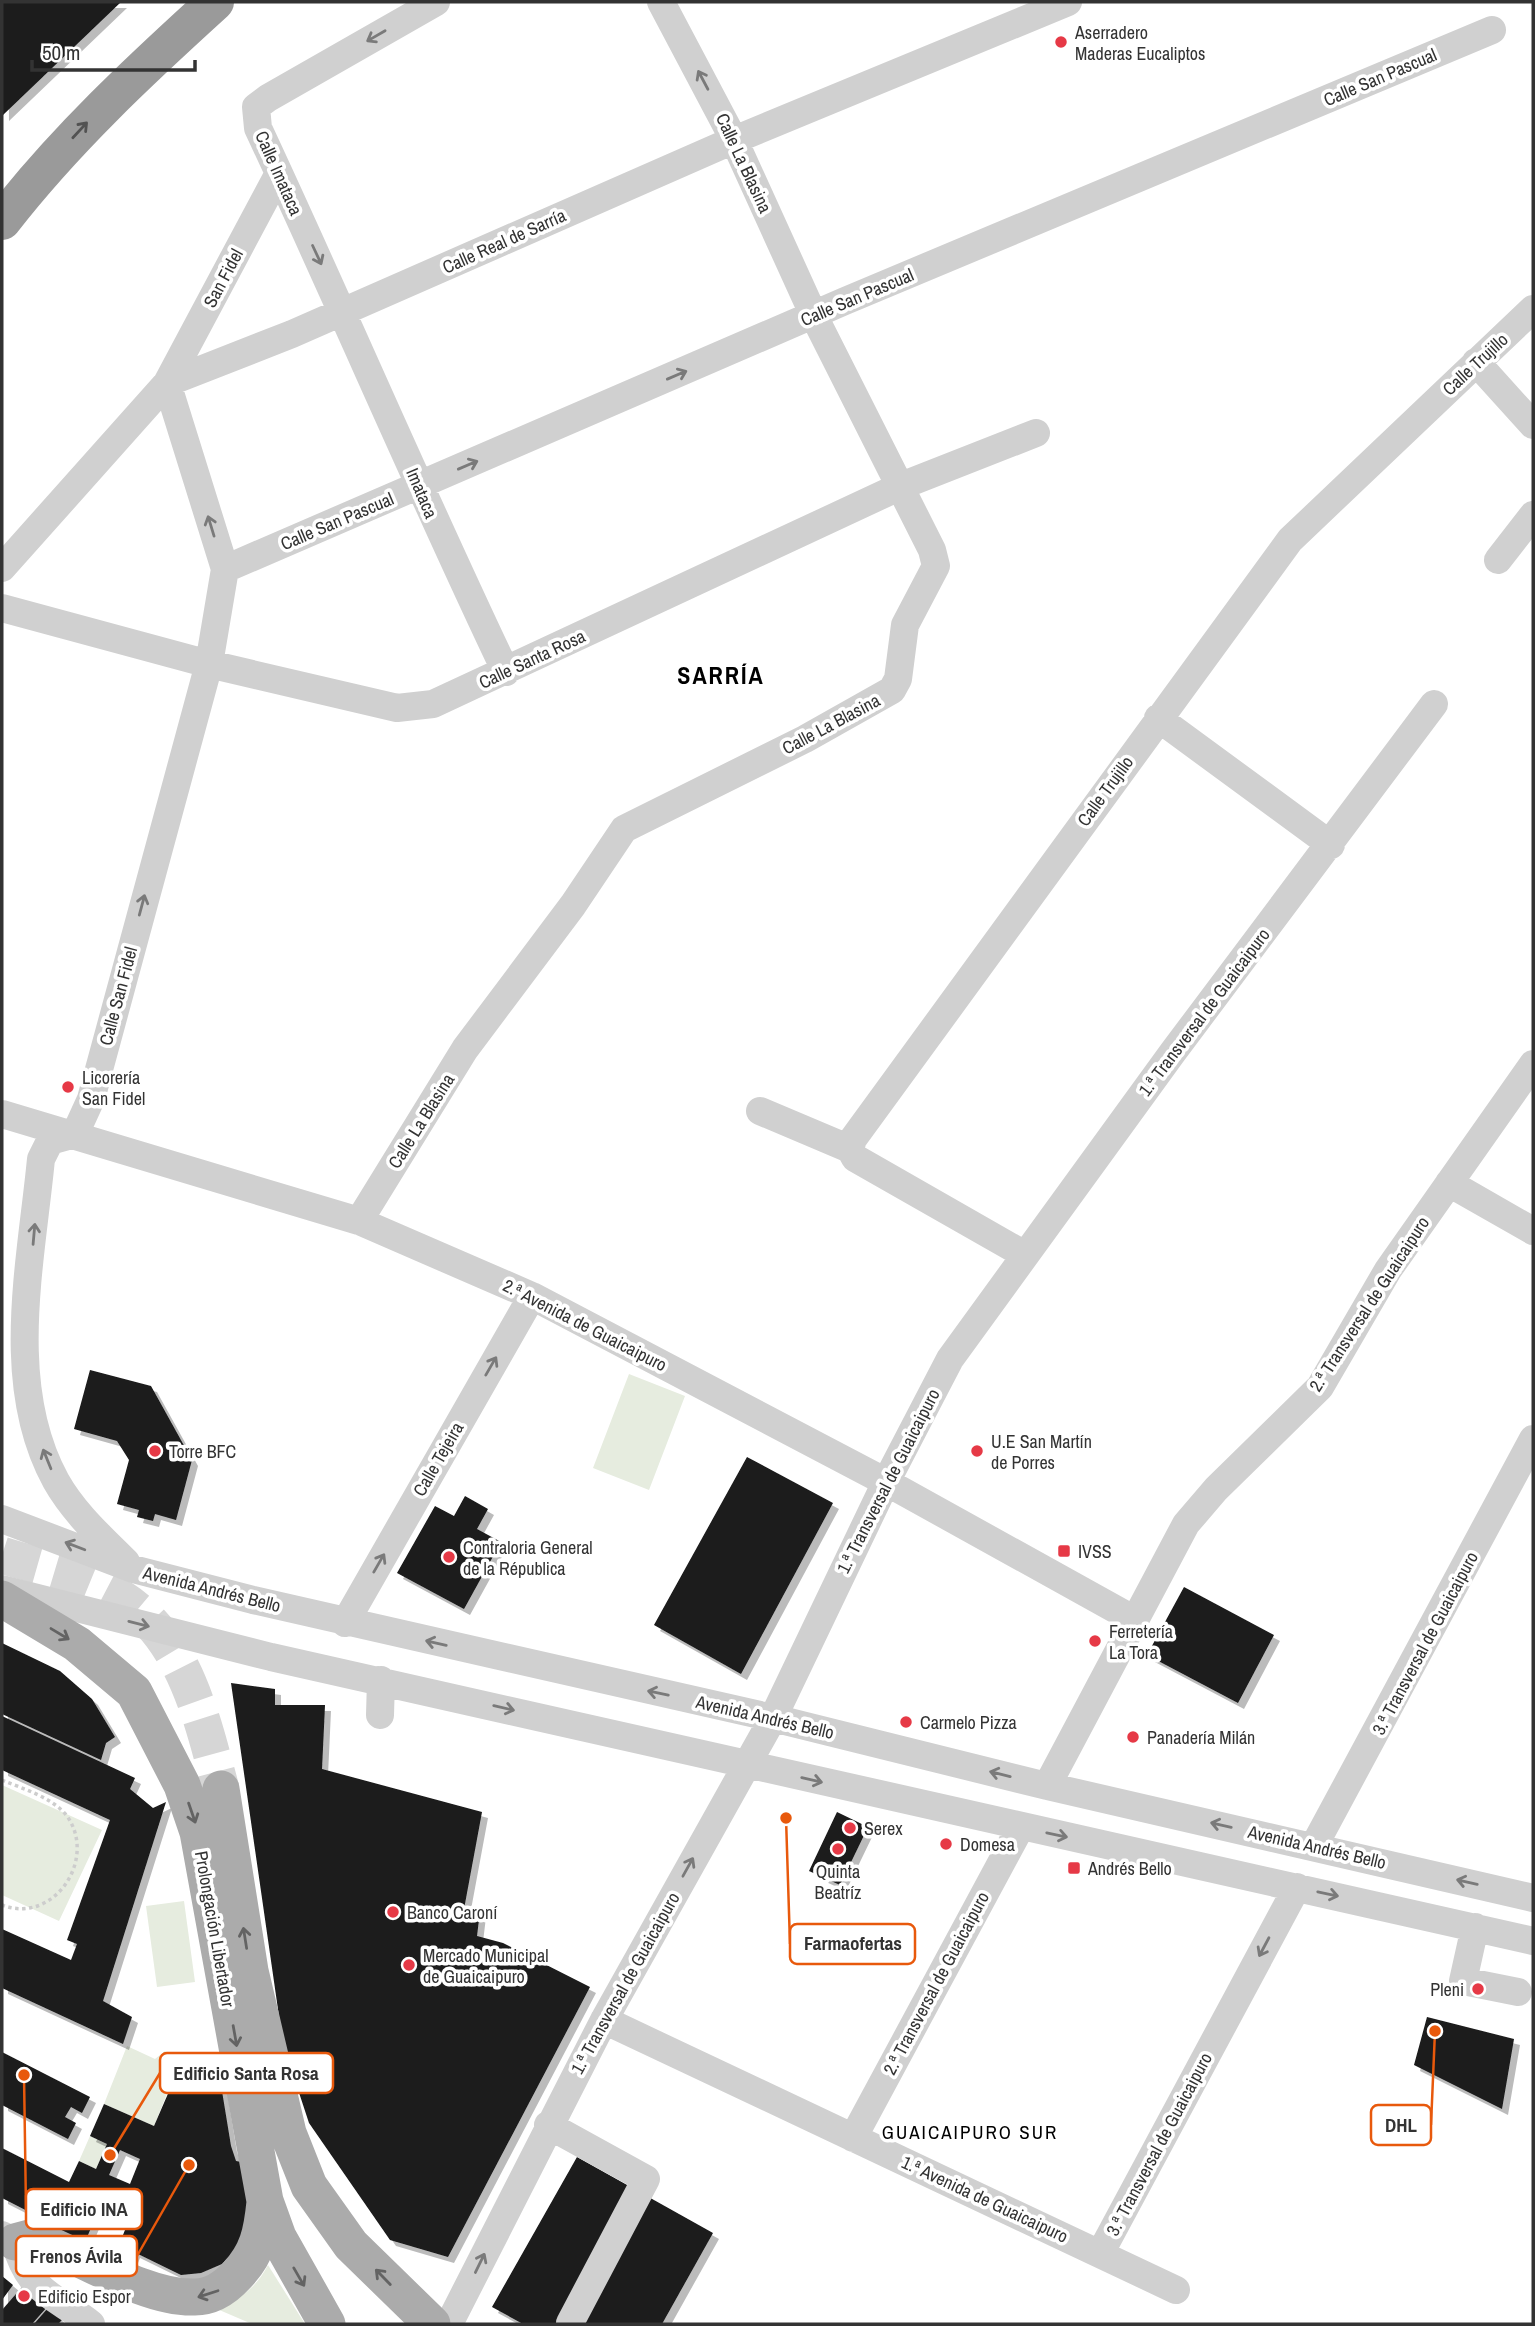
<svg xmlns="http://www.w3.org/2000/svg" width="1535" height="2326" font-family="'Archivo Narrow',sans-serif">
<defs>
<filter id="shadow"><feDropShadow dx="6" dy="6" stdDeviation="0" flood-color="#0004"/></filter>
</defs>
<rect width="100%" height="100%" fill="#fff"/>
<!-- green -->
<path fill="#e6ecdf" d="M629,1374l56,22 -36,94 -56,-22z
M2,1785l100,45 -43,91 -57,-26z
M184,1901l11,81 -38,5 -11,-81z
M127,2046l28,13 10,-8 16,8 -27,67 -50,-22z
M90,2136l17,8 -11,25 -17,-8z
M268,2265l37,59h-53l-35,-15c23,-10 39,-21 51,-44z"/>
<!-- building -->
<path fill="#1a1a1a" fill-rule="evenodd" filter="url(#shadow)" d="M2,2h119l-118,113z
M90,1370l61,16 41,74 -16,60 -21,-6 -2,7 -16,-4 2,-7 -22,-6 12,-44 -12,-19 -43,-12z
M747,1457l86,46 -92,171 -87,-49z
M465,1496l23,13 -11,20 24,13 -37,67 -67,-36 38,-67 19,10z
M1184,1587l90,48 -36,68 -91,-48z
M2,1643l58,28 32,28 23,38 -9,6 -5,17 -99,-46z
M231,1683l44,6v16h50l-3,64 160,43 -18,97 16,2 -3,25 26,7 87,44 -142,270 -58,-17 -81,-117 -26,-79z
M2,1716l133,62 -5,11 23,19 13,-6 -63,199 29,16 -9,27 -121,-56v-59l69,31 6,-16 -10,-4 43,-120 -108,-50z
M837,1812l31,15 -28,58 -31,-14z
M1427,2017l87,22 -12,70 -88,-44z
M2,2052l88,45 -8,16 -11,-6 -6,10 11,6 -8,16 -66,-34z
M183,2059l37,20 11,67 5,15 5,1 9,52 -11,32 -17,18 -21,9 -20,2 -47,-23 -2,5 -15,-7 14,-35 -14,-5 -2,6 -16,-7 -14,33 -35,-16 16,-37 -17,33 -47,-24v-50l67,34 10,-21 17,8 11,-25 -17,-8 14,-32 50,22zM120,2150l20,9 -10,25 -21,-9z
M577,2157l136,76 -51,91h-139l-31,-17z
M2,2276l11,9 -11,15z
M23,2286l24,21 -15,17h-30v-14z
M48,2308l14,12 -4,4h-24z"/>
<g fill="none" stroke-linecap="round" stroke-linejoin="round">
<!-- major-tunnel -->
<path stroke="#d6d6d6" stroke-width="37" stroke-dasharray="37 18" stroke-linecap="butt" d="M2,1555c34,11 74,19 106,36 75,36 93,125 113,198"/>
<!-- path -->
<path stroke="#cdcdcd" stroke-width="3.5" stroke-dasharray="3.5 3.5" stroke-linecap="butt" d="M2,1780c21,9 50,17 65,36 31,44 -14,109 -65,89"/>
<!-- minor -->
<path stroke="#d0d0d0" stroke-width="28" d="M436,2l-168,96 -12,9 2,21c84,180 162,364 248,544
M1476,362l57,63
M1498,560l35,-45
M2,568l165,-185 125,-49 442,-194 334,-138
M225,569l620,-268 647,-271
M2,608l207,56 188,44 36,-4 468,-218 135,-53
M1158,718l173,127
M760,1111l90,38
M2,1114l357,107 173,75 354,186 247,137
M1449,1183l84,48
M359,1221l106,-172 108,-144 51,-76 181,-90 87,-49 6,-11 7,-54 31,-59 -4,-16 -118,-234 -80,-176 -73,-138
M1025,1255l-170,-97 -5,-9 3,-10 437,-599 243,-231
M2,1519l131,50 120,31 520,118 274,68 486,112
M126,1562c-25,-25 -52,-49 -70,-81 -53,-96 -25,-218 -15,-322l9,-18 25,-7 16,-35 118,-435 16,-95 -58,-186 112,-210
M2,1589l269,68 1262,284
M345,1623l187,-327
M380,1715l1,-35
M1047,1786l139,-262 30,-35 104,-102 68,-117 145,-206
M1314,1846l219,-407
M1475,1927l-12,54 55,11
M604,2020l572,270
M548,2125l98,54 -76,144
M853,2138l167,-310
M2,2235l13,7c14,51 39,53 76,82
M1101,2252l196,-365
M449,2324l155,-304 169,-302 113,-236 64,-123 223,-307 261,-348"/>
<!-- major -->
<path stroke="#ababab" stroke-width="37" d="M2,1599l75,45 57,48 48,93 16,47 67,369 13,36 49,87
M221,1789l29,182 38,162 21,53 42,59 81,79
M15,2242l15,-4 13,4c44,18 105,57 152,55 16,0 31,-10 42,-22 21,-22 25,-43 28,-73"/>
<!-- highway -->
<path stroke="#9a9a9a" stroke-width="38" d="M2,221c63,-81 137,-150 213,-219"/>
</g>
<!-- one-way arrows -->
<defs><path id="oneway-shaft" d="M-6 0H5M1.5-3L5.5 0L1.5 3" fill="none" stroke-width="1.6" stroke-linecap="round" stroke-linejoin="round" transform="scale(1.75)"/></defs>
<g stroke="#7a7a7a">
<use href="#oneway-shaft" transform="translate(376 36) rotate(150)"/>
<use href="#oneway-shaft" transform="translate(703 80) rotate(-118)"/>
<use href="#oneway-shaft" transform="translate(317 255) rotate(65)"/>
<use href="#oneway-shaft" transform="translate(677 375) rotate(-23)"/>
<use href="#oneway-shaft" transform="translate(468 465) rotate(-23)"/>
<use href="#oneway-shaft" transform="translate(211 526) rotate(-107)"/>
<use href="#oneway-shaft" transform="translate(142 905) rotate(-75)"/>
<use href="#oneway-shaft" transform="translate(34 1234) rotate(-85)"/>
<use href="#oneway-shaft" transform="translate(491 1366) rotate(-60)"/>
<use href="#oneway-shaft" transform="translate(47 1459) rotate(-112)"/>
<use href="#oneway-shaft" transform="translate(75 1546) rotate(-159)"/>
<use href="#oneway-shaft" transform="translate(379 1563) rotate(-60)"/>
<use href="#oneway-shaft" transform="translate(139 1624) rotate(14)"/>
<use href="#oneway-shaft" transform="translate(436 1643) rotate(-167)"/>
<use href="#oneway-shaft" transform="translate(658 1693) rotate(-168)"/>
<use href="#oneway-shaft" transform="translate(504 1708) rotate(13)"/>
<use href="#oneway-shaft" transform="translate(1000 1774) rotate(-166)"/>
<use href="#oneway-shaft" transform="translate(812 1780) rotate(13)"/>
<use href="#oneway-shaft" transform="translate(1221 1825) rotate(-167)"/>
<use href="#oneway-shaft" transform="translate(1057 1835) rotate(12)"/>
<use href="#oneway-shaft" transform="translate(688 1867) rotate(-61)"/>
<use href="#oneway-shaft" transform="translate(1467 1882) rotate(-167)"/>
<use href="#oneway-shaft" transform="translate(1328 1894) rotate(12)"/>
<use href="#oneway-shaft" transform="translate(1264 1947) rotate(118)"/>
<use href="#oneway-shaft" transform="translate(480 2263) rotate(-64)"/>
</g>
<use stroke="#525252" href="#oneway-shaft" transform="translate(80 130) rotate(-47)"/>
<g stroke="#636363">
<use href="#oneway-shaft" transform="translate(60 1634) rotate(31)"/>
<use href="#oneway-shaft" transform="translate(192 1813) rotate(71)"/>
<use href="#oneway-shaft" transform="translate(245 1938) rotate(-99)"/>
<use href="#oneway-shaft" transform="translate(235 2036) rotate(80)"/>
<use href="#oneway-shaft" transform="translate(299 2277) rotate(60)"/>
<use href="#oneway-shaft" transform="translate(383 2277) rotate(-134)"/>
<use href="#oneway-shaft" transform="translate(208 2294) rotate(162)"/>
</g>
<!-- markers -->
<g fill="#e63946" stroke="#fff" stroke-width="2.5">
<circle cx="1061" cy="42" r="7"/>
<circle cx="68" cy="1087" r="7"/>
<circle cx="155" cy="1451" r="7"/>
<circle cx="977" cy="1451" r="7"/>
<rect x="1057" y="1544" width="14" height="14" rx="3.5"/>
<circle cx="449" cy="1557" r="7"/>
<circle cx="1095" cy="1641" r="7"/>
<circle cx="906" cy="1722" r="7"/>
<circle cx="1133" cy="1737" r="7"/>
<circle cx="850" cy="1828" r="7"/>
<circle cx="946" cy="1844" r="7"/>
<circle cx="838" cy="1849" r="7"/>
<rect x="1067" y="1861" width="14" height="14" rx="3.5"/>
<circle cx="393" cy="1912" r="7"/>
<circle cx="409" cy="1965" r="7"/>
<circle cx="1478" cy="1989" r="7"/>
<circle cx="24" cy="2296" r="7"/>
</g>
<g text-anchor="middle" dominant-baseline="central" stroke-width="7" stroke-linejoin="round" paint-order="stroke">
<!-- poi labels -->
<g font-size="18" fill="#333" stroke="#fff" text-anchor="start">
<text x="1075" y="32">Aserradero<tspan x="1075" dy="21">Maderas Eucaliptos</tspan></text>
<text x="82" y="1077">Licorería<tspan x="82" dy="21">San Fidel</tspan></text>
<text x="991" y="1441">U.E San Martín<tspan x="991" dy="21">de Porres</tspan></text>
<text x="169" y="1451">Torre BFC</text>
<text x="463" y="1547">Contraloria General<tspan x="463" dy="21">de la Républica</tspan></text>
<text x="1078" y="1551">IVSS</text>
<text x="1109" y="1631">Ferretería<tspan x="1109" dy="21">La Tora</tspan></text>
<text x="920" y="1722">Carmelo Pizza</text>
<text x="1147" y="1737">Panadería Milán</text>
<text x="864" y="1828">Serex</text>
<text x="960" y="1844">Domesa</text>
<text x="1088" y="1868">Andrés Bello</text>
<text x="838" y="1871" text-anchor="middle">Quinta<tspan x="838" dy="21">Beatríz</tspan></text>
<text x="407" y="1912">Banco Caroní</text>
<text x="423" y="1955">Mercado Municipal<tspan x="423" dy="21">de Guaicaipuro</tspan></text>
<text x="1464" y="1989" text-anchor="end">Pleni</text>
<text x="38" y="2296">Edificio Espor</text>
</g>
<!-- street labels -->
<g font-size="18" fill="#333" stroke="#fff">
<text transform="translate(1380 77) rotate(-23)">Calle San Pascual</text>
<text transform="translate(744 163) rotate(65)">Calle La Blasina</text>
<text transform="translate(279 173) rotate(66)">Calle Imataca</text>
<text transform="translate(504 241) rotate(-24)">Calle Real de Sarría</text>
<text transform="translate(223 278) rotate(-62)">San Fidel</text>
<text transform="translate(857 297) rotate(-23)">Calle San Pascual</text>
<text transform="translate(1475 364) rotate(-43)">Calle Trujillo</text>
<text transform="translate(422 493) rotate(67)">Imataca</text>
<text transform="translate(337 521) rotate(-23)">Calle San Pascual</text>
<text transform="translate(532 659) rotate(-25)">Calle Santa Rosa</text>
<text transform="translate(831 724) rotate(-28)">Calle La Blasina</text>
<text transform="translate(1105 791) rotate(-54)">Calle Trujillo</text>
<text transform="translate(118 996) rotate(-75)">Calle San Fidel</text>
<text transform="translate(1204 1012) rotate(-53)">1.ª Transversal de Guaicaipuro</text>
<text transform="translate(421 1121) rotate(-58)">Calle La Blasina</text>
<text transform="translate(1369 1304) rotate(-57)">2.ª Transversal de Guaicaipuro</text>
<text transform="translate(585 1325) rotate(27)">2.ª Avenida de Guaicaipuro</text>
<text transform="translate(438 1459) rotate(-60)">Calle Tejeira</text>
<text transform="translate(888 1481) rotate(-63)">1.ª Transversal de Guaicaipuro</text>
<text transform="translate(212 1589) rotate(14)">Avenida Andrés Bello</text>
<text transform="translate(1425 1643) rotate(-62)">3.ª Transversal de Guaicaipuro</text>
<text transform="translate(765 1717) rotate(13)">Avenida Andrés Bello</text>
<text transform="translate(1317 1847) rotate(13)">Avenida Andrés Bello</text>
<text transform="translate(215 1929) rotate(80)">Prolongación Libertador</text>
<text transform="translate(625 1983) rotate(-61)">1.ª Transversal de Guaicaipuro</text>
<text transform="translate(936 1983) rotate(-62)">2.ª Transversal de Guaicaipuro</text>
<text transform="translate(1159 2144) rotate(-62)">3.ª Transversal de Guaicaipuro</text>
<text transform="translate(985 2199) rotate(25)">1.ª Avenida de Guaicaipuro</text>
</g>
<!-- neighbourhood labels -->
<g font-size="19" letter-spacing="2" fill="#000" stroke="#fff">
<text x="970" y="2132">GUAICAIPURO SUR</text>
</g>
<!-- district labels -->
<g font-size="24" font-weight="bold" letter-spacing="2" fill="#000" stroke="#fff">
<text x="721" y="675">SARRÍA</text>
</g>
</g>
<!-- callouts -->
<path fill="none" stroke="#e8590c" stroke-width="2.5" d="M786 1818L790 1944M110 2155L160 2073M1435 2031L1431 2125M24 2075L26 2209M189 2165L137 2256"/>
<g fill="#e8590c" stroke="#fff" stroke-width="2.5">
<circle cx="786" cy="1818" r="7"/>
<circle cx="110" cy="2155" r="7"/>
<circle cx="1435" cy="2031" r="7"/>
<circle cx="24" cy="2075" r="7"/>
<circle cx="189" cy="2165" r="7"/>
</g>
<g fill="#fff" stroke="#e8590c" stroke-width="2.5">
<rect x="790" y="1924" width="125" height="40" rx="7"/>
<rect x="160" y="2053" width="173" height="40" rx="7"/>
<rect x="1371" y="2105" width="60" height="40" rx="7"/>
<rect x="26" y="2189" width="116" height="40" rx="7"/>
<rect x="16" y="2236" width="121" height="40" rx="7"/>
</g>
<g font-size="19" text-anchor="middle" font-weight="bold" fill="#333">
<text x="853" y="1950">Farmaofertas</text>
<text x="246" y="2080">Edificio Santa Rosa</text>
<text x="1401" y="2132">DHL</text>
<text x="84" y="2216">Edificio INA</text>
<text x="76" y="2263">Frenos Ávila</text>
</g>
<!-- border -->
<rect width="1535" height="2326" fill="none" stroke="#333333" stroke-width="7"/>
<!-- scale -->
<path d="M32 60v10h163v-10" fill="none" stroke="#333333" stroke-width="3.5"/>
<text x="42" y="60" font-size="21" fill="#333333" stroke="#ffffff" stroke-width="5" paint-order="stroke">50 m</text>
</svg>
